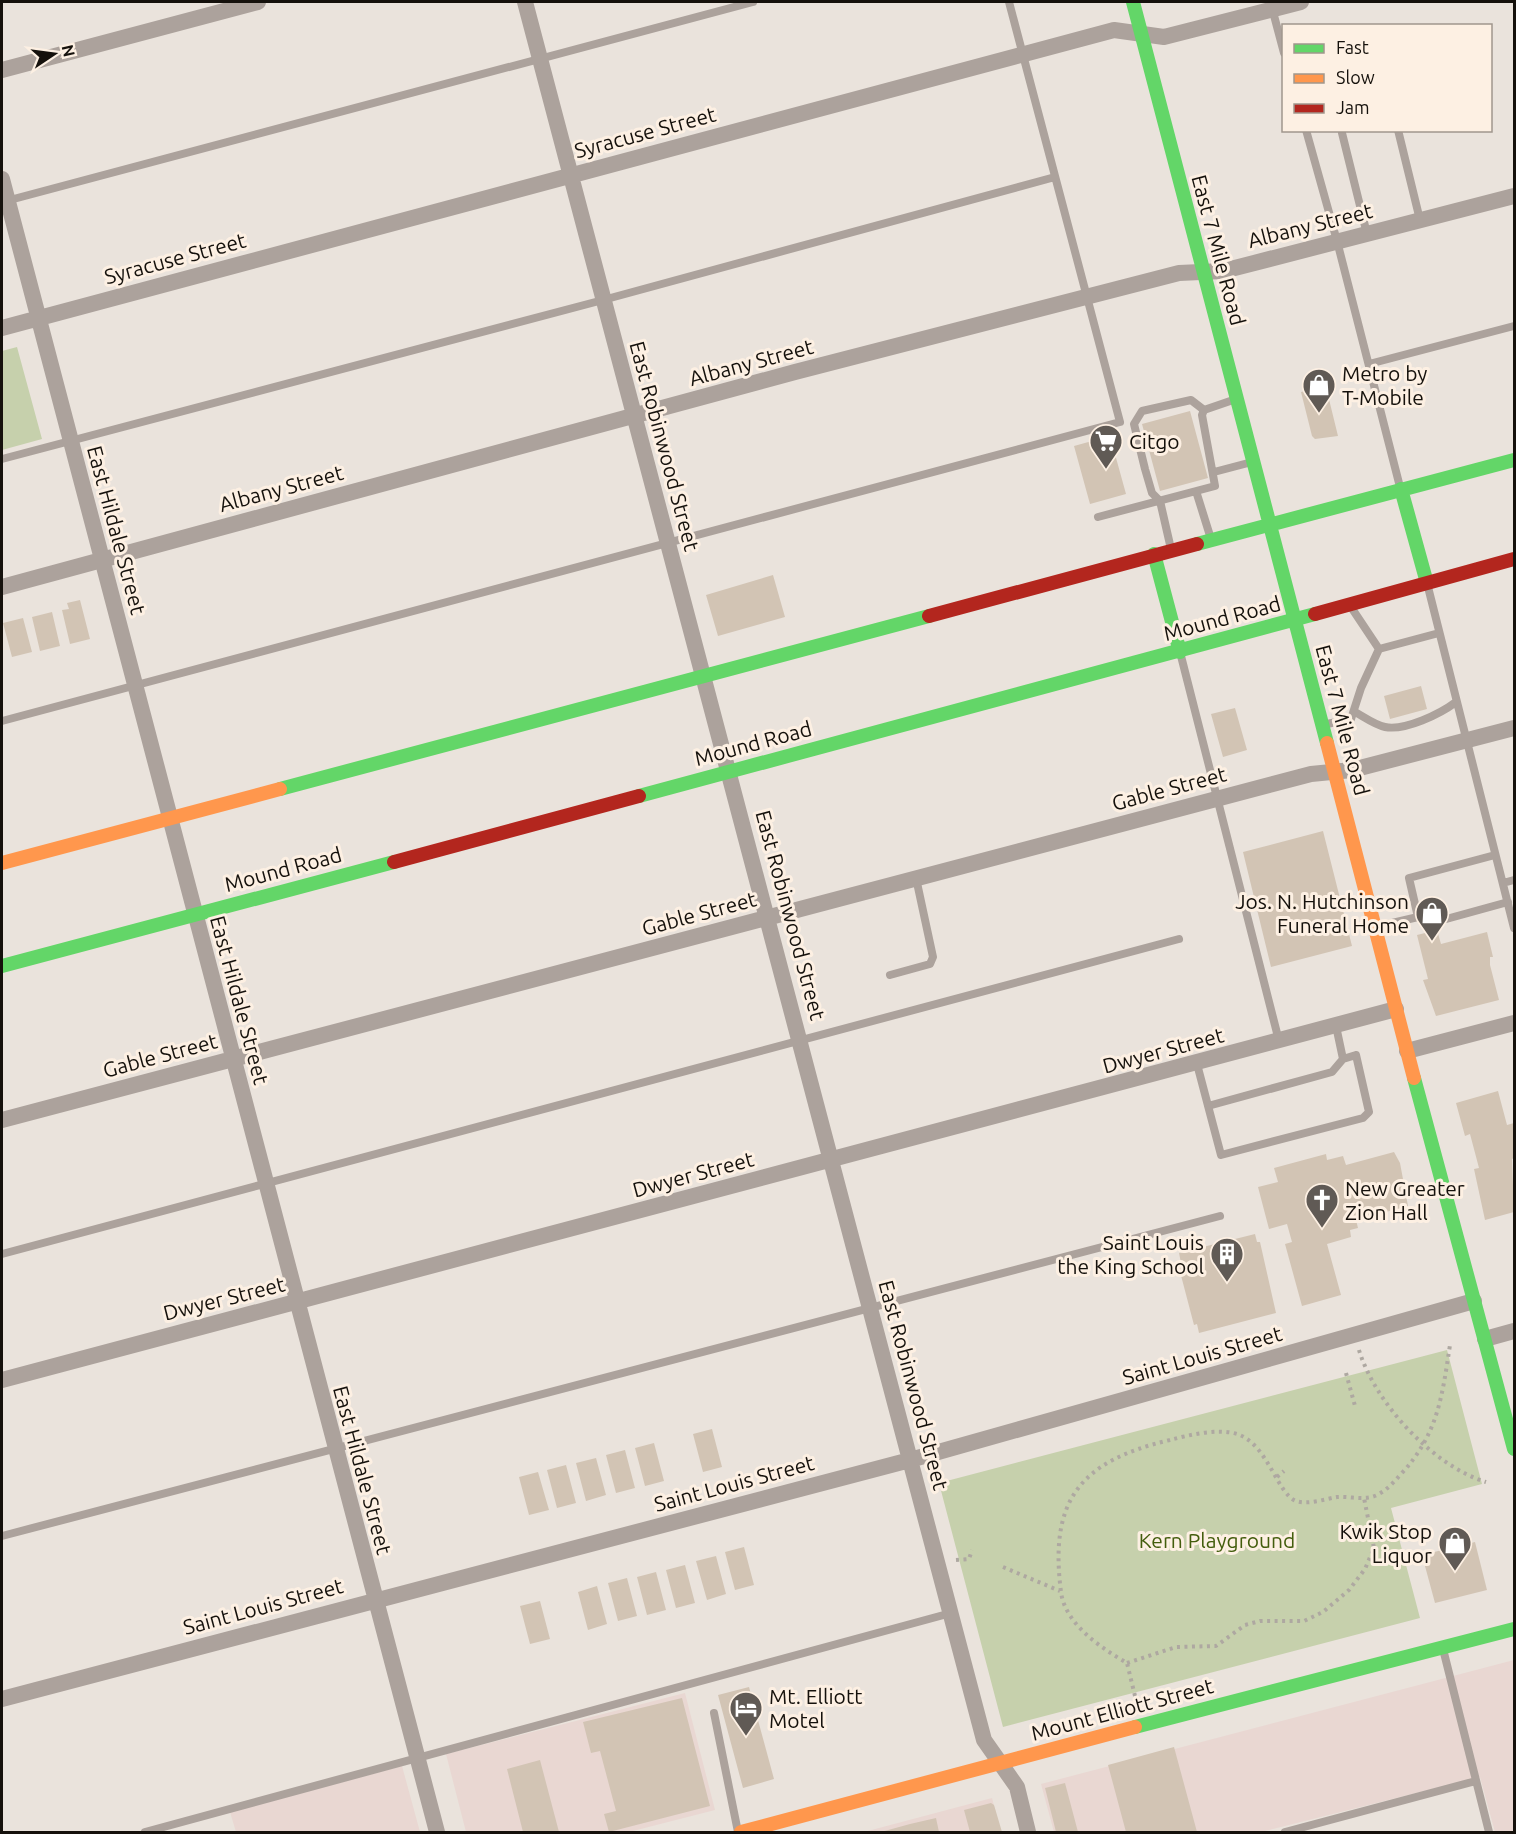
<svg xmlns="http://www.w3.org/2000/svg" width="1516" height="1834" font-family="Ubuntu,sans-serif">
<rect width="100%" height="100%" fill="#eae3dc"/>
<!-- industrial -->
<path fill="#e9d7d2" d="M1514,1660v172h-19l-15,-55 -219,55h-207l-13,-48z
M685,1693l30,117 -86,22h-163l-20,-78z
M402,1766l18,66h-184l-6,-20z
M992,1798l9,34h-137z"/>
<!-- green -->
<path fill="#c6d0ac" d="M17,347l25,92 -40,11v-99z
M1447,1350l35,134 -91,24 29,110 -417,109 -64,-244z"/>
<!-- building -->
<path fill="#d2c4b4" d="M1326,387l12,49 -23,3 -3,-3 -11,-44z
M1190,411l18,67 -48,13 -18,-67z
M1110,436l16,58 -36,10 -16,-58z
M773,575l12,42 -67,19 -12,-41z
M80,600l10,39 -20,5 -8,-34 7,-1 -2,-6z
M52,612l8,34 -20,5 -8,-34z
M23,618l9,34 -20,5 -9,-34z
M1421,686l6,23 -37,10 -6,-23z
M1235,708l12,42 -24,7 -12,-43z
M1323,831l29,115 -81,21 -28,-115z
M1437,930l4,14 46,-12 6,25h-3v8l9,35 -63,16 -13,-36 5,-1 -11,-44z
M1498,1091l9,34 7,-2v35l-2,1 2,53 -29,8 -11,-51 5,-1 -9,-34 -5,2 -9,-33z
M1394,1152l6,11 8,43 -52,14 2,8 -8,2 1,7 -24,7 14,51 -39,11 -17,-62 7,-2 -5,-18 -18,5 -11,-42 20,-5 -4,-14 52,-14 1,6 16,-4 3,9z
M1255,1234l2,8h3l16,71 -77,20 -2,-9 -3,1 -16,-61 3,-1 -2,-10z
M712,1429l10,38 -19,5 -10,-38z
M654,1443l10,38 -19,5 -10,-38z
M625,1450l10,38 -19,5 -10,-38z
M596,1458l10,37 -20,6 -10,-38z
M566,1465l10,38 -19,5 -10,-38z
M538,1472l11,38 -20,5 -10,-38z
M1475,1542l12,48 -52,13 -13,-48z
M744,1547l10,38 -19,5 -10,-38z
M716,1556l10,38 -19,6 -11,-39z
M685,1565l10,38 -19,5 -10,-38z
M656,1572l10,38 -19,5 -10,-38z
M627,1578l10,38 -19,5 -10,-38z
M597,1586l10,38 -19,6 -10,-38z
M540,1601l10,38 -20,5 -10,-38z
M749,1687l25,92 -31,9 -25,-93z
M682,1698l28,108 -101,26 -5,-18 12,-3 -16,-60 -9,2 -8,-31z
M1174,1747l23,85h-71l-18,-67z
M540,1760l19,72h-36l-16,-63z
M1065,1783l13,49h-22l-11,-44z
M991,1803l3,2 8,27h-32l-6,-22z
M936,1818l3,14h-58l29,-8z"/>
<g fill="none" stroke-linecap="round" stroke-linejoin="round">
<!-- path -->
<path stroke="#aea8a1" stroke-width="4" stroke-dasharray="3 4.5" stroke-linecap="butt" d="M1359,1350c16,53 74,116 127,132
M1346,1373l9,33
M1277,1477l7,-6
M956,1560l13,-1 3,-9
M1003,1567l57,24
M1127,1663l49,-16 40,-1 29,-21 15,-4h44l19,-9 26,-22 16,-21 9,-21 -10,-50
M1135,1696l-8,-33c-26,-15 -62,-39 -66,-71 -12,-92 19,-131 109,-152 19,-5 47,-12 67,-6 31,10 40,60 59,67 12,4 29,-2 41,-4 13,-1 28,4 40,-2 10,-5 17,-13 24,-21 37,-40 41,-77 49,-129"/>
<!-- lane -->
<path stroke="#aca29c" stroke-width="8" d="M1272,8l12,45
M1306,130l31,111 63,246
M1398,130l22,90
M1342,133l25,101
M6,201l747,-199
M1369,364l145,-38
M2,459l601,-159 452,-123
M1214,472l38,-10
M1196,491l15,48
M1098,517l117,-31 -13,-71 2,-5 32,-11
M1171,549l-11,-48 -8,-8 -7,-24 -11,-45 8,-13 49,-11 13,10
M1427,583l87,345
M1351,607l28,42 60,-16
M1180,652l99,389
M1355,712c9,5 20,13 30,15 20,4 55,-13 71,-25
M2,721l1118,-299 -111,-420
M1322,725l29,-6 10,-31 18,-39
M1503,883l11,-3
M1418,917l-9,-39 86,-23
M1375,927l43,-10 21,4 69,-19
M890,975l40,-11 3,-7 -17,-79
M1336,1026l7,33
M1197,1064l24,91 142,-37 6,-6 -13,-57 -13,4 -11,13 -124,34
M2,1254l1177,-315
M2,1536l1218,-320
M1443,1649l46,183
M714,1713l24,119
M145,1832l806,-219
M1285,1832l191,-51"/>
<!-- street -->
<path stroke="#aca29c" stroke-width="16" d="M525,2l459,1738 33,47 11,45
M2,70l256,-68
M2,179l435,1653
M2,328l1112,-298 50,7 137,-35
M2,587l793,-215 384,-99 44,-2 291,-75
M1407,1051l107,-28
M2,1120l1309,-346 41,-4 162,-42
M1485,1339l29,-8
M2,1380l1394,-371
M2,1699l908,-239 564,-159"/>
<!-- fast -->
<path stroke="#63d668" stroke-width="14" d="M1133,2l194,741
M1401,489l26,94
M1197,544l317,-84
M1154,554l26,98
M280,789l649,-173
M639,796l676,-182
M2,966l392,-104
M1414,1078l100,371
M1135,1727l379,-98"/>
<!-- slow -->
<path stroke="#ff974d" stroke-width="14" d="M1327,743l87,335
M2,863l278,-74
M741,1832l394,-105"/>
<!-- jam -->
<path stroke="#b3261e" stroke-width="14" d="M1315,614l199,-55
M929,616l268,-72
M394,862l245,-66"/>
</g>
<!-- icons -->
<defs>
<g id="shop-pin" transform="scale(1.725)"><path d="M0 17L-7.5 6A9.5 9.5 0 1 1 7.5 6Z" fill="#605a55" stroke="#fdf0e3"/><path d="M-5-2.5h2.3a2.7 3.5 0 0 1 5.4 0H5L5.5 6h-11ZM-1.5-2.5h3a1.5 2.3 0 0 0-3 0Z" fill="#fff"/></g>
<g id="supermarket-pin" transform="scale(1.725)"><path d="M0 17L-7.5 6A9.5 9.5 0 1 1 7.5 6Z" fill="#605a55" stroke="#fdf0e3"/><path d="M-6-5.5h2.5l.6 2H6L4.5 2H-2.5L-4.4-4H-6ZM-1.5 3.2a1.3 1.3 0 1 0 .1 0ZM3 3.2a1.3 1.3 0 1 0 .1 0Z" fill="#fff"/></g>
<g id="church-pin" transform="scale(1.725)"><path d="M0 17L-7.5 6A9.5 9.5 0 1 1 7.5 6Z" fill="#605a55" stroke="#fdf0e3"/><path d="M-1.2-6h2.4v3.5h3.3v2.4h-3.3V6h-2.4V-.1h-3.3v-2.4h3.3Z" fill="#fff"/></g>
<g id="building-pin" transform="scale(1.725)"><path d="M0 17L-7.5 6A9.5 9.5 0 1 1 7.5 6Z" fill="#605a55" stroke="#fdf0e3"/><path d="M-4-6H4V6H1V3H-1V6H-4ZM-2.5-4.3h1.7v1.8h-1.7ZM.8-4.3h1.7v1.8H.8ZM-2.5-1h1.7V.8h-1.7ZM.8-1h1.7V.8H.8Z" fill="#fff"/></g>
<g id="hotel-pin" transform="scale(1.725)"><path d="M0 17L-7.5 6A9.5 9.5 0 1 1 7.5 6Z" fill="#605a55" stroke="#fdf0e3"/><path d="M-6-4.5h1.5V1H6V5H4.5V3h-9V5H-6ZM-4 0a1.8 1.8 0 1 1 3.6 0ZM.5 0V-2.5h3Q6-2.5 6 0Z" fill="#fff"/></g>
</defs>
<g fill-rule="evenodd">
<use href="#shop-pin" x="1319" y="385"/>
<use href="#supermarket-pin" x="1106" y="441"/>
<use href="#shop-pin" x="1432" y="913"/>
<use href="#church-pin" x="1322" y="1200"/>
<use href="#building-pin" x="1227" y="1254"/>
<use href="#shop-pin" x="1455" y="1543"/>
<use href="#hotel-pin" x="746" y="1708"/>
</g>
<g text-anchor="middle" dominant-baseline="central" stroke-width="6" stroke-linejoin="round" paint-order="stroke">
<!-- street labels -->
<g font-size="21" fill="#15110c" stroke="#fdf0e3">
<text transform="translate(645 132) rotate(-15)">Syracuse Street</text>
<text transform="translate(1310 225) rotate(-14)">Albany Street</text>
<text transform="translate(1219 250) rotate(75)">East 7 Mile Road</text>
<text transform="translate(175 258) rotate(-15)">Syracuse Street</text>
<text transform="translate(751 362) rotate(-15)">Albany Street</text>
<text transform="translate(665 446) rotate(75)">East Robinwood Street</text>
<text transform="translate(281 488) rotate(-15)">Albany Street</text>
<text transform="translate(117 530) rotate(75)">East Hildale Street</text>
<text transform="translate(1222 618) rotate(-15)">Mound Road</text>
<text transform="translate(1343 720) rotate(75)">East 7 Mile Road</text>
<text transform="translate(753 743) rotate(-15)">Mound Road</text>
<text transform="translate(1169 788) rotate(-15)">Gable Street</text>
<text transform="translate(283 869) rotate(-15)">Mound Road</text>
<text transform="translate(699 913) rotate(-15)">Gable Street</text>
<text transform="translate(791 915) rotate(75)">East Robinwood Street</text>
<text transform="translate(240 1000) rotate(75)">East Hildale Street</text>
<text transform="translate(1163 1050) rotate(-15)">Dwyer Street</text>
<text transform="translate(160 1055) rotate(-15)">Gable Street</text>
<text transform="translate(693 1174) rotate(-15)">Dwyer Street</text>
<text transform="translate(224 1298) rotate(-14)">Dwyer Street</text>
<text transform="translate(1202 1355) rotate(-16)">Saint Louis Street</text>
<text transform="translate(914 1385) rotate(75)">East Robinwood Street</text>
<text transform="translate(363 1470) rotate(75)">East Hildale Street</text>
<text transform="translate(734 1483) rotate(-15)">Saint Louis Street</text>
<text transform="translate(263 1606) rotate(-15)">Saint Louis Street</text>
<text transform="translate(1122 1709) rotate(-15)">Mount Elliott Street</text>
</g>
<!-- poi labels -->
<g font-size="21" fill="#15110c" stroke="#fdf0e3" text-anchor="start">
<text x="1342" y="373">Metro by<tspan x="1342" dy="24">T-Mobile</tspan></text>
<text x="1129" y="441">Citgo</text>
<text x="1409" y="901" text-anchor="end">Jos. N. Hutchinson<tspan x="1409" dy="24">Funeral Home</tspan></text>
<text x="1345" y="1188">New Greater<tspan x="1345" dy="24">Zion Hall</tspan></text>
<text x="1204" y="1242" text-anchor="end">Saint Louis<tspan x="1204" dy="24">the King School</tspan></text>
<text x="1432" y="1531" text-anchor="end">Kwik Stop<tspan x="1432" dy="24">Liquor</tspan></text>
<text x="769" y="1696">Mt. Elliott<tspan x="769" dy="24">Motel</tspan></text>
</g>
<!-- park labels -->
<g font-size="21" fill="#435d0d" stroke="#fdf0e3">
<text x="1217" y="1540">Kern Playground</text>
</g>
</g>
<!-- border -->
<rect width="1516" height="1834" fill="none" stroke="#15110c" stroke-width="6"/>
<!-- legend -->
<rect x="1282" y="24" width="210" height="108" fill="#fdf0e3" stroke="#a0978d" stroke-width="1.5"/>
<rect x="1294" y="44" width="30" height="9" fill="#63d668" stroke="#a0978d" stroke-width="1.5"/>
<text x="1336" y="54" font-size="18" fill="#15110c">Fast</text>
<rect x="1294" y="74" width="30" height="9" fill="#ff974d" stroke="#a0978d" stroke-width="1.5"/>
<text x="1336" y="84" font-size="18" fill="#15110c">Slow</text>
<rect x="1294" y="104" width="30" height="9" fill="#b3261e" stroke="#a0978d" stroke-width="1.5"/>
<text x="1336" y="114" font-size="18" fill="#15110c">Jam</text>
<!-- north arrow -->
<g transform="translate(54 54) rotate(77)" stroke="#fdf0e3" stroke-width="4.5" paint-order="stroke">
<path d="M0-4.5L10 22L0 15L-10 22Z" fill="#15110c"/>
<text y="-9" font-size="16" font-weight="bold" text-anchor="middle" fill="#15110c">N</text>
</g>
</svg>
